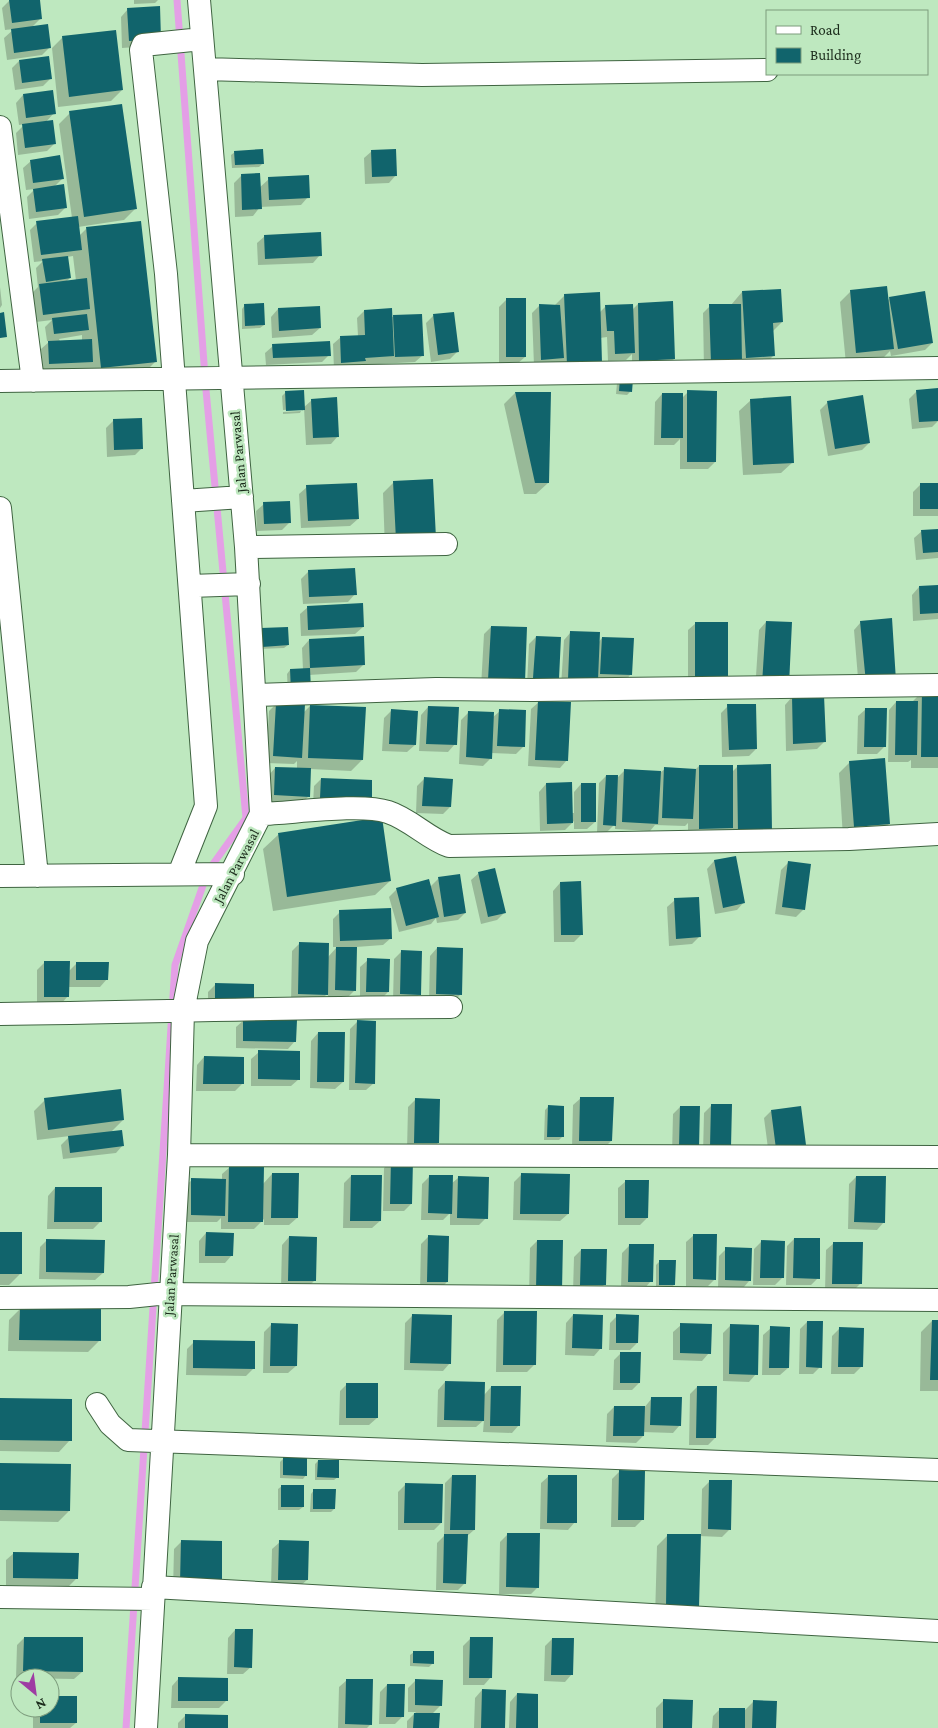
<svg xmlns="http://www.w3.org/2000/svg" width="938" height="1728" font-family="'Crimson Pro',serif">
<rect width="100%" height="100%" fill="#bee8bf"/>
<!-- shadow -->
<path fill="#0003" fill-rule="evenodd" d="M38,0l3,18 -10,10 18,20 -7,7 -35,5 -3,-22 10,-9 -9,1 -3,-22 7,-7z
M134,0h24l-3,3 -21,1z
M128,9l24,37 -30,2 -1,-31z
M63,37l59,53 -11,11 -53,6 -6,-59z
M19,61l31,18 -7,7 -28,4 -3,-22z
M23,95l31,18 -9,10 9,21 -7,7 -29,4 -2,-22 9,-9 -6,1 -3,-22z
M70,113l65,96 -11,11 -46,7 1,9 7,-7 69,133 -14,14 -99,-5 -1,-22 9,-8h-3l-2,-14 7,-7 -16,2 -4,-29 6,-6 -2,-19 7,-7 -9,1 -4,-32 7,-7 35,-5 -13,-94zM73,256l3,25 -10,1 4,-4 -3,-21zM82,335v5l-22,1 -1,-2z
M372,151l24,24 -7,8 -24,1 -1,-26z
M235,152l27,12 -3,3 -27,1 -1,-13z
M31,161l31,18 -8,8 11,21 -7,7 -29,4 -2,-22 8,-8 -9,1 -3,-22z
M241,176l18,12 10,-9 39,18 -7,8 -41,2 -7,9 -18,1 -1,-34z
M265,236l55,19 -7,8 -55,2 -1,-22z
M0,287l2,18 -2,3z
M851,291l37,9 2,-2 42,45 -7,7 -34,6 -1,-5 -9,9 -35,4 -6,-62z
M742,292l40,30 -10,10 1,24 -11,11 -58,3 -1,-57 7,-7 21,-1z
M565,295l34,18 7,-7 26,4 6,-6 36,55 -8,7 -34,2v-14l-6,6 -18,1 -1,-24 -7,1 1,24 -67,4 -2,-53 8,-8 14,1z
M507,299l18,58 -8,7h-18v-57z
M245,305l19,20 -4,3 -18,1v-20z
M278,309l42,19 -8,7 -40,3 -1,-21z
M364,311l27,6 30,-2 2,40 -8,7 -54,3 -4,3 -23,2 -1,-26 8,-7 17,-1 -1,-18z
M453,313l4,39 -7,7 -19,3 -5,-39 7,-7z
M273,346l56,9 -7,7 -56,3 -1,-12z
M620,380l10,12 -3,3 -11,-1 1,-11z
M917,391l21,16v14l-6,6 -20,2 -3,-30z
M286,392l17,16 9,-8 26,36 -7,8 -25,1 -2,-37 -2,3v-2l-19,1 -1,-14z
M688,392l27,70 -7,7h-28v-30l-6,6h-20l1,-43 7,-8 20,4z
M515,393l33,90 -12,11h-12l-20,-90z
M751,400l42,62 -12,11 -38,2 -4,-64z
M828,402l41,41 -7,7 -34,6 -8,-46z
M301,411l-1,2 -17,1v-2z
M114,420l28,28 -7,7 -28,2 -1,-29z
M432,480l-47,70 -2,-57 11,-11z
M921,484h17v32h-25v-24z
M307,487l51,32 -8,7 -49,2 -2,-34z
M264,504l26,18 -8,8 -25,1 -1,-20z
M938,530v28l-22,2 -2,-22 8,-7z
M309,571l46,23 -7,8 -45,2 -2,-25z
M938,586v33l-25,2 -1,-26 7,-8z
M308,607l55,20 -8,7 -54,2 -1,-22z
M890,620l-31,70 -5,-60 7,-8z
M766,622l21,63 -32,6 4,-61z
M696,623l31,64 -39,7v-64z
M491,627l33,54 -43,6 3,-53z
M571,632l27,11 4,-5 29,36 -7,8 -63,4 3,-46z
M259,633l29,12 -4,3 -25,1z
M536,637l15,49 -24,-1 2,-41z
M309,640l54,25 -7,7 -47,3 -21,19 -1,-20 3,-4h13l-1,-22z
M922,692h16v76h-27v-8l-3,2h-20l1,-52 7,-8h16z
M792,697l32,45 -7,7 -31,2 -1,-46z
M539,702l28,58 -7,8 -32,-2 3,-57z
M276,704l27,9 7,-7 52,54 -11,11 -41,-2 -1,27 -8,8 -34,-2 1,-26 7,-8 22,1v-8l-3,3 -28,-1 3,-52z
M728,706l28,43 -7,7 -27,1 -1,-44z
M428,707l27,37 -7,8 -29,-1 2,-36z
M866,709l18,38 -7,7h-20l1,-38z
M391,711l24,34 -8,7 -25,-1 2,-33z
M500,711l24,35 -8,8 -25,-1v5l-8,8 -24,-2 2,-44 7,-7 24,5z
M850,762l39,62 -12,11 -34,3 -4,-65z
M699,766l33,6 6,-6 32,66 -82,7v-16l-3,3 -30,-1 -5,6 -35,-2v-5l-8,8h-10l2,-49 7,-7 12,1 7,-7 36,2 4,-3 30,1z
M321,779l50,2 -58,23 1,-18z
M424,779l26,28 -7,7 -27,-1 1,-27z
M546,784l26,29h2v-21l7,-8 14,38 -8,7h-13v-8l-9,9 -25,1 -1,-39z
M381,819l9,62 -15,14 -102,16 -10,-62 15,-14z
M735,857l9,45 -7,8 -22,4 -8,-45 7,-8z
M789,862l15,47 -8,8 -21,-3 6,-44z
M479,873l25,40 -7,7 -16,4 -10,-44z
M438,879l27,34 -7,7 -21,3 -1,-5 -5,6 -32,8 -10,-35 8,-8 33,-2z
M560,883l22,51 -8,8h-20l-1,-51z
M675,900l24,37 -7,7 -23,2 -2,-39z
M340,912l51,26 -8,7 -27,2 -1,43 -8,8 -19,-1v-4l-8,8h-29l1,-50 8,-8 28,14 9,-10h-4v-28z
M437,948l24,46 -8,8 -24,-1 1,-45z
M401,952l19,42 -7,7h-20l1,-42z
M368,960l20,32 -7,7h-21v-32z
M45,962l24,9 8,-8 30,16 -7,8h-32v9l-7,8 -24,-1v-33z
M216,984l37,1 -45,22v-15z
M244,1020l51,21 -7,8 -52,-1v-21z
M357,1022l17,61 -8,7h-17l1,-61z
M318,1033l25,49 -8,7 -25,-1 1,-47z
M259,1052l40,27 -8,7h-40v-27z
M204,1057l38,27 -7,7h-39l1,-26z
M581,1098l30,43 -7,7h-32l1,-43z
M45,1100l78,20 -13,13 13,12 -7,8 -53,6 -2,-14 9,-9 -33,4 -3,-29z
M415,1100l23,43 -7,7h-24l1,-43z
M712,1105l10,49h-19l1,-41z
M548,1107l14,30 -3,3h-15l1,-30z
M680,1107l18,40 -26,7 1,-40z
M771,1111l34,34 -7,7 -29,4 -5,-38z
M391,1161l20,43 -7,7h-21l1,-43z
M230,1167l33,17 9,-10 25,44 -8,7h-25v-6l-10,10h-33v-11l-4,4h-33v-35l8,-7h30v-6z
M522,1174l46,40 -8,7 -47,-1 1,-38z
M351,1176l29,45 -8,7h-29l1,-45z
M430,1176l21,8 7,-6 28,40 -7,7h-29v-12l-7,7h-22l1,-36z
M856,1177l28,45 -7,8 -29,-1 1,-45z
M626,1181l21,37 -7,7h-22v-37z
M55,1188l45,34 -7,7h-46l1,-33z
M0,1233l20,41 -11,11h-9z
M206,1233l26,22 -7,8h-26v-22z
M694,1235l21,44 -7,7h-22v-44z
M289,1237l25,44 -7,7h-26l1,-43z
M428,1237l19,45 -7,7h-20l1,-45z
M794,1239l24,39 -7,7h-25l1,-39z
M47,1240l56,33 -8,7 -56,-1 1,-32z
M537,1241l24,49 -32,7 1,-49z
M761,1242l21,36 -7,7h-22l1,-36z
M834,1243l27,40 -8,8h-28l1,-41z
M629,1246l22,35 -7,8 -23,-1 1,-35z
M726,1249l24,31 -7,8 -25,-1 1,-31z
M581,1250l24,34 -8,8h-24l1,-35z
M660,1261l14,24 -3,3h-15v-23z
M20,1309l79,32 -11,11 -80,-1 1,-31z
M505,1312l29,53 -7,7h-31l1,-52z
M573,1315l28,33 -7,8 -29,-1 1,-32z
M412,1316l38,47 -7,8 -39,-1 1,-47z
M617,1316l20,27 -7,7h-21l1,-27z
M932,1321h6v70h-18l1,-59z
M807,1322l13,45 -7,7h-14l1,-45z
M271,1325l25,41 -8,7h-25l1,-41z
M681,1325l28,28 -7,8 -29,-1v-28z
M731,1325l25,49 -7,8 -26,-1v-48z
M771,1328l17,40 -8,7h-18l1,-40z
M839,1329l22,38 -7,7h-23l1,-38z
M194,1342l60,26 -8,8 -60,-1 1,-26z
M621,1353l18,30 -7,7h-19l1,-30z
M445,1382l39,13 7,-8 28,38 -7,8 -29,-1 1,-12 -8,7h-39l1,-37z
M347,1384l30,34 -8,7h-30l1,-34z
M697,1387l18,51 -7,7h-19l1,-51z
M652,1398l28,27 -7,8 -30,-1v4l-7,7 -30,-1 1,-28 7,-7 30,1z
M0,1399l70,41 -11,12 -59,-1z
M284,1458l22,17 -3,4 -23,-1v-16z
M318,1461l20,16 -4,3h-19v-16z
M0,1464l69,47 -11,11 -58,-1z
M620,1471l22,49 -7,7h-24l1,-48z
M452,1476l22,54 -8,7 -1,46 -7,7h-22l1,-47 7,-7 1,-53z
M549,1476l26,46 -7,8 -28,-1 1,-46z
M710,1481l20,48 -8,8 -23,-1 -1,71 -43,11 2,-72 11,-11h33l1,-46z
M406,1484l35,39 -7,7h-36v-38z
M282,1486l21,21 -4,3h-21v-21z
M314,1490l20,19 -3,3h-21l1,-18z
M508,1534l30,53 -7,7h-32l1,-52z
M181,1542h40l-48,48 1,-41z
M280,1542l27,38 -8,7h-28l1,-38z
M14,1553l63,25 -8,8 -63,-1v-25z
M235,1630l16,37 -8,7h-16l1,-36z
M24,1638l58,34 -8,7 -58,-1 1,-33z
M471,1638l20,39 -7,8h-21v-39z
M552,1639l20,35 -7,8 -21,-1 1,-35z
M414,1652l19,11 -4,4 -19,-1v-11z
M179,1678l47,23 -7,7h-48l1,-22z
M347,1680l24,44 -4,4h-29l1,-41z
M415,1681l26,24 -9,9 6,14h-31v-7l9,-9h-8v-24z
M387,1685l16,31 -8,8h-16l1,-32z
M482,1690l22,38h-30l1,-30z
M517,1694l19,34h-27l1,-26z
M50,1697l26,26 -6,5h-37v-20h17z
M664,1700l27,28h-35v-20z
M753,1702l22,26h-63l1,-12 7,-7 24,2z
M186,1715l41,13h-49v-5z"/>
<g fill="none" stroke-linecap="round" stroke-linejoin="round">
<!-- stream -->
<path stroke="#e49fe6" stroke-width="7" d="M126,1728l49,-763 33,-94 38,-53 -40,-428 -29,-390"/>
</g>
<!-- building -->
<path fill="#11646c" d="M9,0h31l2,19 -30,4z
M160,6l1,33 -32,2 -2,-33z
M48,24l3,24 -37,5 -3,-24z
M116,30l7,60 -54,7 -7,-61z
M49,56l3,23 -30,4 -3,-23z
M53,90l3,24 -30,4 -3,-24z
M122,104l15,105 -53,8 -15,-106z
M53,120l3,24 -31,4 -3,-24z
M263,149l1,15 -29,1 -1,-14z
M396,149l1,27 -25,1 -1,-27z
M60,155l4,24 -31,4 -3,-23z
M260,173l2,36 -20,1 -1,-36z
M309,175l1,23 -41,2 -1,-23z
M64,184l3,24 -31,4 -3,-23z
M78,216l4,34 -41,5 -5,-34z
M141,221l16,141 -56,6 -15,-141z
M321,232l1,24 -57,3 -1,-24z
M68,256l3,22 -25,4 -4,-23z
M87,278l3,31 -47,6 -4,-31z
M887,286l7,63 -38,4 -6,-63z
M781,289l2,33 -10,1 2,33 -29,2 -4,-67z
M925,291l8,52 -35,6 -9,-52z
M600,292l2,71 -35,2 -3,-71z
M506,298h20v59h-20z
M673,301l2,58 -36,2 -1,-58z
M264,303l1,22 -20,1 -1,-22z
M539,304l21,1 4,53 -23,2z
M633,304l2,49 -20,1 -1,-23h-7l-2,-26z
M709,304h32l1,58 -31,1z
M320,306l1,22 -42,3 -1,-23z
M392,308l2,48 -29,2 1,3 -25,2 -1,-27 25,-1 -1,-25z
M4,312l3,25 -7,1v-25z
M454,312l5,40 -21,3 -5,-41z
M87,314l2,16 -35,4 -2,-16z
M422,314l2,42 -29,1 -2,-42z
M92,339l1,23 -44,2 -1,-23z
M330,341l1,15 -58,2 -1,-14z
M620,378l13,1 -1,13 -13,-1z
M938,388v33l-19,1 -3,-32z
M304,390l1,20 -19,1 -1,-20z
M687,390l30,1 -1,71h-29z
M515,392h36l-2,91h-14z
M662,393h21v45h-22z
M863,395l7,48 -35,6 -8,-48z
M791,396l3,67 -41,2 -3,-66z
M337,397l2,40 -26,1 -2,-39z
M142,418l1,31 -29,1 -1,-31z
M433,479l3,59 -40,2 -3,-59z
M357,483l2,36 -51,2 -2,-36z
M920,483h18v26h-18z
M290,501l1,22 -27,1 -1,-22z
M938,529v23l-15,1 -2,-23z
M355,568l2,27 -48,2 -1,-27z
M938,585v28l-18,1 -1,-28z
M363,603l1,24 -56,3 -1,-24z
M892,618l4,63 -30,2 -6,-62z
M766,621l26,1 -3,63 -27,-1z
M695,622h33v65h-33z
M491,626l36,1 -2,55 -37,-2z
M288,627l1,18 -27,2 -1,-19z
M570,631l30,1 -2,48 -30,-1z
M364,636l1,29 -55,3 -1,-29z
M536,636l25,1 -2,42 -26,-1z
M602,637l32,1 -2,37 -32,-1z
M310,668l1,22 -20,1 -1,-22z
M922,690l16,1v66h-17z
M824,695l2,47 -33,2 -1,-48z
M538,701l33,1 -3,59 -33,-1z
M896,701h22l-1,54h-22z
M276,703l29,1 -3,54 -29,-2z
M727,704h29l1,45 -28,1z
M310,705l56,2 -3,53 -55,-2z
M428,706l31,1 -2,38 -31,-1z
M865,708h22l-1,39h-22z
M391,709l27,2 -2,34 -27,-1z
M499,709l27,1 -1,37 -28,-1z
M468,711l26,1 -2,47 -26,-2z
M885,758l5,66 -36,3 -5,-66z
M771,764l1,68 -34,1 -1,-68z
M699,765h34v63l-34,1z
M275,767l36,1 -1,29 -36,-2z
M664,767l32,2 -3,50 -31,-1z
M624,769l37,2 -3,53 -36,-2z
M606,775h12l-2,51 -13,-1z
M424,777l29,2 -2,28 -29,-1z
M321,778l51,2v20l-52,-2z
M572,782l1,41 -26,1 -1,-41z
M581,783h15v39h-15z
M382,817l9,64 -104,16 -9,-64z
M736,856l9,47 -22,5 -9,-48z
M788,861l23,3 -6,46 -23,-3z
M495,868l11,45 -18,4 -10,-45z
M460,874l6,39 -22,4 -6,-40z
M429,879l10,38 -33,9 -10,-38z
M581,881l2,54h-22l-1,-53z
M699,897l2,40 -25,2 -2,-41z
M391,908l1,31 -52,2 -1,-31z
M299,942l30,1 -1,52 -30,-1z
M336,947h21l-1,44 -21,-1z
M437,947l26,1 -1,47 -26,-1z
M401,950l21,1 -1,44 -21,-1z
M367,958l23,1 -1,33h-23z
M44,961h26l-1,36h-25z
M76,962h33l-1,18h-32z
M215,983l39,1v17l-39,-1z
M243,1019l54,1 -1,22 -53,-1z
M357,1020l19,1 -1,63 -20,-1z
M318,1032h27l-1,50h-27z
M258,1050l42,1v29l-42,-1z
M204,1056l40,1v27h-41z
M121,1089l3,31 -76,10 -4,-32z
M580,1097h34l-2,44h-33z
M415,1098l25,1 -1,44h-25z
M711,1104h21l-1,43h-21z
M548,1105l16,1v31h-17z
M680,1106h20l-1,42 -20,-1z
M801,1106l5,39 -30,4 -5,-39z
M122,1130l2,16 -54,7 -2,-17z
M391,1160h22l-1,44h-22z
M229,1165l35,1 -1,56h-35z
M272,1173h27l-1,45h-27z
M521,1173l49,1 -1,40h-49z
M351,1175h31l-1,46h-31z
M429,1175h24l-1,39 -24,-1z
M458,1176l31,1 -1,42 -31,-1z
M856,1176h30l-1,47 -31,-1z
M191,1178l35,1 -1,37 -34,-1z
M625,1180h24l-1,38h-23z
M55,1187h47v35h-48z
M0,1232h22v42h-22z
M206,1232l28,1 -1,23h-28z
M693,1234h24l-1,46 -23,-1z
M428,1235l21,1 -1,46h-21z
M289,1236l28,1 -1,44h-28z
M794,1238h26v41l-27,-1z
M46,1239l59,1 -1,33 -58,-1z
M537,1240h26l-1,51 -26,-1z
M761,1240l24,1 -1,37h-24z
M833,1242h30l-1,42h-30z
M629,1244h25l-1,38h-25z
M725,1247l27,1 -1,33 -26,-1z
M581,1249h26l-1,36h-26z
M659,1260h17l-1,25h-16z
M20,1308l81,1v32l-82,-1z
M504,1311h33l-1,54h-33z
M412,1314l40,1 -1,49 -41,-1z
M573,1314l30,1 -1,34 -30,-1z
M616,1314l23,1 -1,28h-22z
M932,1320h6v60h-8z
M807,1321h16l-1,47 -16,-1z
M271,1323l27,1 -1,42h-27z
M680,1323l32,1 -1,30 -31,-1z
M730,1324l29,1 -1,50 -29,-1z
M770,1326l20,1 -1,41h-20z
M839,1327l25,1 -1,39h-25z
M193,1340l62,1v28l-62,-1z
M620,1352h21l-1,31h-20z
M445,1381l40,1 -1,39 -40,-1z
M346,1383h32v35h-32z
M491,1386h30l-1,40h-30z
M697,1386h20l-1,52h-20z
M651,1397h31l-1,29 -31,-1z
M0,1398l72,1v42l-72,-1z
M614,1406h31l-1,30h-31z
M283,1457h24v19l-24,-1z
M318,1460h21v18l-22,-1z
M0,1463l71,1 -1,47 -70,-1z
M619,1470l26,1 -1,49h-26z
M452,1475h24l-1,55h-25z
M548,1475h29v48h-30z
M709,1480h23l-1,50 -23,-1z
M405,1483l38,1 -1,39h-38z
M281,1485h23v22h-23z
M313,1489h23l-1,20h-22z
M507,1533h33l-1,55 -33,-1z
M444,1534h24l-2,50 -23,-1z
M667,1534h34l-2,73h-33z
M181,1540l41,1v42h-42z
M279,1540l30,1 -1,39h-30z
M13,1552l66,1 -1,26 -65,-1z
M235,1629h18l-1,39 -18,-1z
M24,1637h59v35l-60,-1z
M470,1637h23l-1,41h-23z
M552,1638h22l-1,37h-22z
M413,1651h21v13l-21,-1z
M178,1677l50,1v23h-50z
M346,1679h27l-1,46 -27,-1z
M415,1679l28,1 -1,26 -27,-1z
M387,1684h18l-1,33h-18z
M482,1689l24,1 -1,38h-24z
M517,1693l21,1v34h-22z
M50,1696h27v27h-37v-15h10z
M663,1699l30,1 -1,28h-29z
M753,1700l24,1 -1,27h-24z
M719,1708h26v20h-26z
M414,1713h26l-1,15h-26z
M185,1714l43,1v13h-43z"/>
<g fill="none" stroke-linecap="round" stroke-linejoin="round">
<!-- minor casing -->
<g stroke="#3f6441" stroke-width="24">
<path id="minor" d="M205,69l217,6 345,-5
M0,127l33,254
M0,381l938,-13
M183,501l59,-4
M0,508l37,368
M246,547l200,-3
M190,586l59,-2
M256,695l180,-6 97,1 405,-5
M261,814c32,-1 100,-11 127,-2 22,7 39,26 61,34l400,-7 89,-5
M179,874l27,-68 -40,-532 -25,-224 2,-5 59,-6
M0,876l233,-2
M0,1014c150,-2 300,-7 451,-7
M179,1155l759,2
M0,1298l129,-1 29,-3 780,6
M97,1404l13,20 18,16 810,30
M153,1587l785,44
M0,1597l153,2
M146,1728l33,-573 4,-144 14,-70 64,-127 -15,-267 -47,-547"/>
</g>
<!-- minor -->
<use href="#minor" stroke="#fff" stroke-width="22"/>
</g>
<g text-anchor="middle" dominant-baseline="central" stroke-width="5" stroke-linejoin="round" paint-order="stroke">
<!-- street labels -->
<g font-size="14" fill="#1b2b1b" stroke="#bee8bf">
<text transform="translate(238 452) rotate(-95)">Jalan Parwasal</text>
<text transform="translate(236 866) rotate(-62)">Jalan Parwasal</text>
<text transform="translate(171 1275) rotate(-86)">Jalan Parwasal</text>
</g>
</g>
<!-- legend -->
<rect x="766" y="10" width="162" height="65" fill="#bee8bf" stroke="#7d9c7d"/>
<rect x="776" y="26" width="25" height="8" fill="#ffffff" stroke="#7d9c7d"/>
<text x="810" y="35" font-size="15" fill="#1b2b1b">Road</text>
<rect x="776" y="48" width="25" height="15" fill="#11646c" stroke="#7d9c7d"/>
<text x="810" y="60" font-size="15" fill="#1b2b1b">Building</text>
<!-- north arrow -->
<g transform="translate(35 1693) rotate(151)"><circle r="24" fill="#bee8bf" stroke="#7d9c7d"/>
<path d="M0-4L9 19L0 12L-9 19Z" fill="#9e3ca3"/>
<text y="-8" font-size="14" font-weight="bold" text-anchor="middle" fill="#1b2b1b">N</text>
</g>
</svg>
